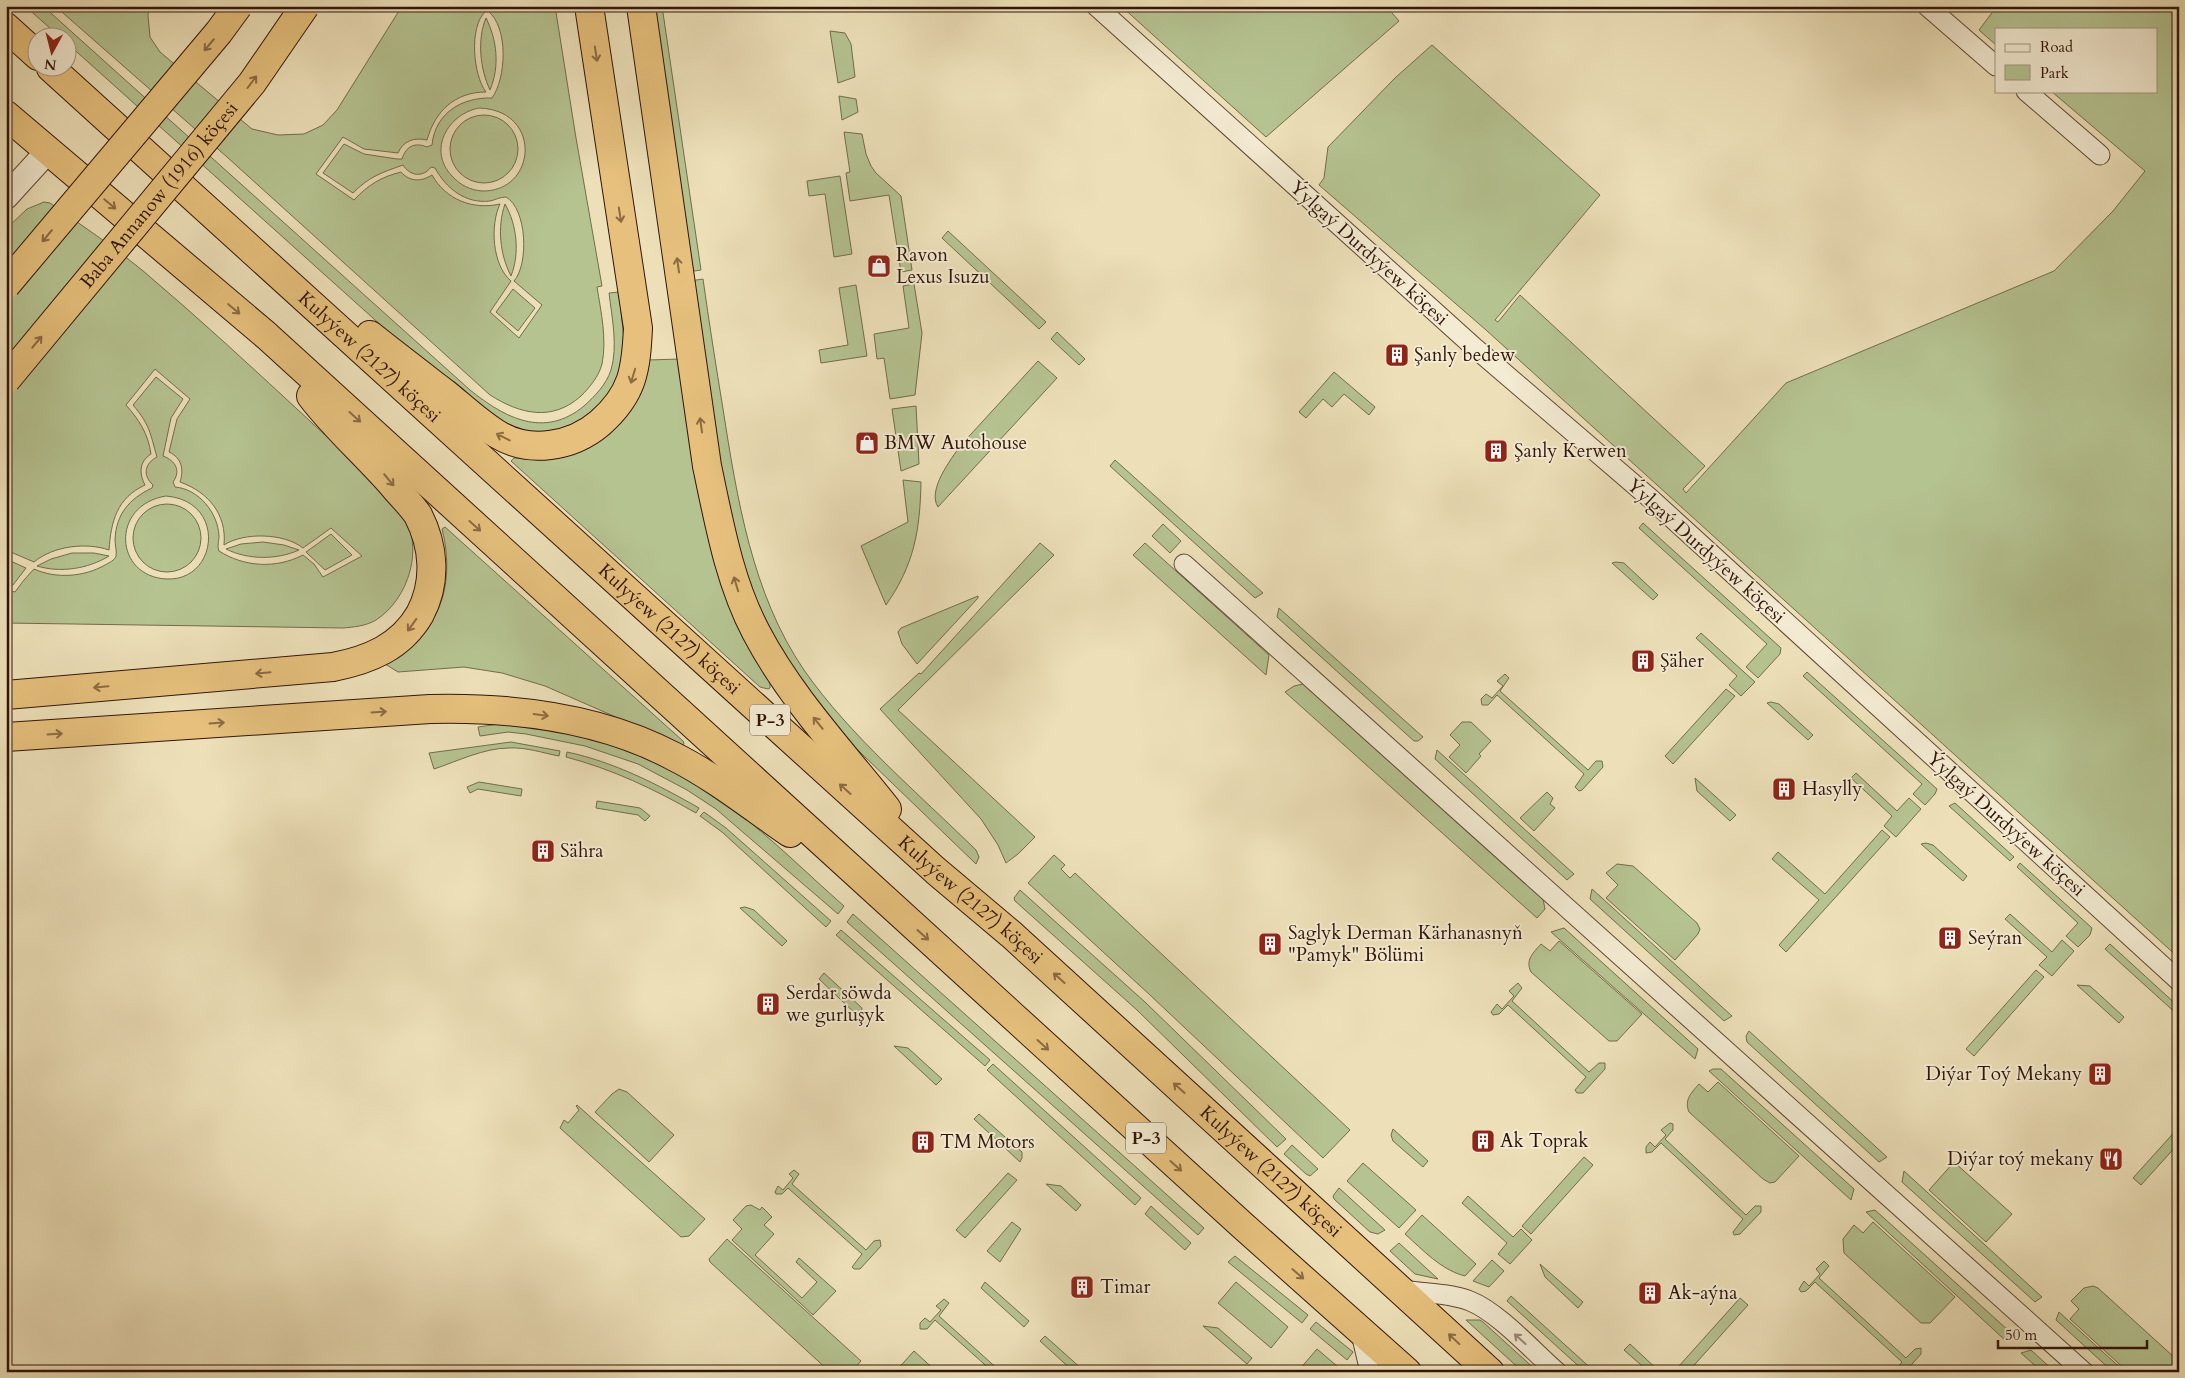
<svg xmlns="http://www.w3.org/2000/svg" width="2185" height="1378" font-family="Cardo,serif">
<rect width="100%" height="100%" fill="#ede0b9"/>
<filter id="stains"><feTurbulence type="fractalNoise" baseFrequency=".004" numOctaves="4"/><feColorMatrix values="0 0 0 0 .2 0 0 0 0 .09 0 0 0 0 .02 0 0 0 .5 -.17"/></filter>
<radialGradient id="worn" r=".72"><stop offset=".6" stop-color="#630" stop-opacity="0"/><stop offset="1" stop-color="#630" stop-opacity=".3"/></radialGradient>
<!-- green -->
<path fill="#b5c391" stroke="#736c4c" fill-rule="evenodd" d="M25,6h18l427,384c35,28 74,49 114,16 11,-10 22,-21 27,-36 7,-24 1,-52 -2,-77l10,-1 5,48 -3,35 -20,32 -29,19 -24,9 -38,-6 -47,-30 -395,-355v-6l-8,-1z
M55,6h94l-1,10 2,21 10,15 92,77 26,6 26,-1 19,-9 14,-15 65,-104h79l4,6c-16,15 -12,63 1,80 -31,0 -51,19 -59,48 -13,-3 -24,1 -29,13l-34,-4 -21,-12 -27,37 38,26c14,-15 27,-23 47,-28 9,10 20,10 31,3 14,25 41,35 68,29 -10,21 -8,61 11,77l-21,31 29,26 23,-33 -28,-24c15,-17 13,-72 -8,-84 -6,0 -11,3 -16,4 -25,3 -44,-13 -55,-33l-4,-1c-8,11 -21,9 -28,-2 -22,8 -33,11 -50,28l-30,-20 21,-29 20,10 33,5h5c4,-13 13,-17 25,-12l5,-2c3,-32 30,-48 60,-47 14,-19 17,-70 -4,-87l5,-5h62l21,132 26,148 -5,1c4,25 10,52 5,77 -3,12 -12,23 -21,32 -29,26 -61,18 -91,-1l-263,-238zM479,108c64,2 58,84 3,83 -12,-1 -22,-6 -30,-15 -25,-26 -4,-62 27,-68z
M649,6h13l39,264 -13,2z
M1121,6h265l13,15 -133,116z
M1997,6h182v952l-693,-628 -167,-145 5,-7 4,-31 67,-69 37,-33 168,150 -105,125 3,2 22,-27 185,171 -22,23 3,4 100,-110 268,-112 59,-60 32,-40 -94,-80h105v-62h-160v16l-17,-15z
M486,18c11,22 14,48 4,72 -10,-21 -13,-51 -4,-72z
M830,31l15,2 6,11 4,33 -17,6z
M839,96l17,3 2,13 -16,8z
M450 149a34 34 0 1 1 68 0a34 34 0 1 1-68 0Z
M844,132l18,2 4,20 5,12 5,7 25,23 11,74 -11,2 -12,-77 -39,6 -4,-28 4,-1z
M840,176l12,78 -18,3 -9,-63 -16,2 -2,-15z
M44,202l6,1c31,22 63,43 92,67 58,49 114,101 169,152 30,29 67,56 91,91 23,33 7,86 -26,107 -10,6 -22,7 -33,8l-337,-5v-33l9,2 9,-12 10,-11c22,10 50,8 71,-4 4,-2 10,-5 11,-9 1,-5 -1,-11 -1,-16 1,-26 14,-41 37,-52l1,-3c-11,-10 -8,-22 4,-28 -7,-24 -7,-32 -24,-52l23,-28 27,22 -12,19 -8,38c13,5 18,15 10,26l2,5c24,2 43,26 44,49 0,5 -2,10 0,15 25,16 57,18 84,4l11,9 9,13 39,-21 -31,-28 -28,20c-19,-15 -59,-16 -79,-3 3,-31 -16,-53 -44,-63 4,-12 2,-24 -11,-30l8,-33 13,-20 -35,-30 -29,36c13,15 22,28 25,49 -12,8 -12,19 -6,31 -28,13 -34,36 -36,65 -23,-8 -56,-4 -75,12l-28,-12v-321l21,-20zM166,496c61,5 52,85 1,83 -53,-2 -57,-74 -1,-83z
M505,204c12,21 15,49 6,72 -11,-21 -14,-49 -6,-72z
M948,231l98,91 -7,7 -97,-91z
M703,279c6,43 13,87 20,130 14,89 29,185 81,261 46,66 115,124 172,180l3,7 -3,7 -141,-136 -61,-83 -32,-78 -13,-52 -39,-234z
M914,284l8,49 -7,62 -25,4 -6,-41 -7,1 -3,-25 35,-6 -6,-42z
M856,285l11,71 -46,7 -2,-13 29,-5 -9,-57z
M513,289l22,19 -17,23 -22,-19z
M1057,332l28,27 -6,6 -28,-26z
M680,359l69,289 21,34v6l-2,1 -8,-2 -249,-226 3,-3c12,0 23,3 35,1 36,-5 70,-25 87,-58 7,-12 9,-27 12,-41z
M1038,361l19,17 -119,129c-11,-17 13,-48 23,-62z
M1334,372l41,35 -6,8 -25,-21 -12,13 -9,-8 -17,19 -7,-6z
M916,406l3,58 -18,7 -9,-62z
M1115,460l148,133 -8,5 -145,-132z
M903,480l18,2c-1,49 -7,83 -35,123l-25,-59 47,-24z
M133 538a34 34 0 1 1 68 0a34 34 0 1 1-68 0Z
M1643,523l138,125 -1,6 -22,24 -12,-11 21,-23 -128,-116z
M1163,524l18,17 -11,12 -18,-17z
M445,527l238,214 1,3 -2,2 -137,-60 -43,-13 -38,-6 -66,5 -13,-8c12,-10 26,-19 36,-30 28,-27 30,-70 21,-105z
M331,534l21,21 -27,15 -19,-18z
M263,542l21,3 15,5c-22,10 -51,10 -73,-1l15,-5z
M1040,543l14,12 -156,155 137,127 -17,17 -12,9 -8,-18 -17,-26 -101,-110 39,-36 2,1z
M1145,543l124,112 -3,20 -133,-120z
M72,553h22l15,3c-21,13 -49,17 -72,10l14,-7z
M6,559l20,9 -13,17 -7,-2z
M1616,562l8,1 34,32 -5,5 -41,-37z
M978,596v2l-61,66 -15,-20 -4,-12 3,-4z
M1279,608l144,129 -5,4h-4l-137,-124z
M1701,633l54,49 -14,14 -12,-11 8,-9 -41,-38z
M1807,672l130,117 -2,5 -10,11 -12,-11 9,-10 -119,-108z
M1505,674l4,4 -9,13 88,79 8,-9h6l1,6 -21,23 -3,1 -4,-4 9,-13 -87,-79 -9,10h-6l-1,-6 5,-5 6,4 11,-12 -6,-5z
M1303,684l240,215 2,10 -8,9 -252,-226 9,-6z
M1726,689l9,7 -62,68 -8,-8z
M1771,702l8,2 34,31 -5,5 -41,-37z
M1462,722h9l20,19 -12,13 2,2 -15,17 -17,-16 11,-12 -10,-10z
M507,723c18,1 36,5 53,9 58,10 115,35 163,70 43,30 82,70 121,104l-6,8 -122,-105 -29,-19 -49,-26 -53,-18 -59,-12 -18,-2 -28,4 -2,-9z
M511,742l49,9 -1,5c-16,-3 -33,-9 -50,-8 -25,0 -51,13 -75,21l-5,-16z
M1437,750l137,124 -7,6 -132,-121z
M567,752c47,10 90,32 132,56l-3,5c-42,-24 -84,-44 -130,-56z
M1856,773l41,38 12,-13 12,11 -25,28 -12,-11 8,-10 -41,-38z
M1695,778l41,37 -6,6 -33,-30z
M479,782l43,7 -1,7 -43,-7 -8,4 -3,-6z
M1547,792l6,6 -3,6 5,4 -21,23 -14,-13z
M597,801l43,7 10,8 -5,5 -7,-6 -42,-7z
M1955,803l59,54 -4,4 -61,-55z
M704,812l22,16 105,93 -5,6 -104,-95 -22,-16z
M1882,830l8,7 -104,115 -7,-7 40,-45 -47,-41 6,-7 47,42z
M1926,843l7,2 34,31 -4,5 -42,-37z
M1054,855l11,10 -4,4 9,9 5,-5 275,257 -27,28 -173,-163 -122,-112z
M2020,863l72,65 -2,7 -12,12 -12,-11 12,-13 -61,-56z
M1617,864l16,2 64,57 3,6 -2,5 -23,26 -69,-62 12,-13 -12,-12z
M1592,889l140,127 -8,5 -134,-122z
M1020,890l125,112 141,137 -9,8 -140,-137 -122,-109 -1,-3z
M745,907l9,3 33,31 -5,5 -42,-38z
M853,914l351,314 -6,7 -351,-313z
M2010,914l42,38 10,-12 12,11 -22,25 -13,-11 8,-8 -42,-38z
M1564,928l134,121 -3,10 -144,-127z
M841,930l149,130 -5,6 -149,-131z
M1559,941l83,73 -25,27h-8l-78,-69c-6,-12 2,-19 10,-28l9,7z
M2110,944l69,63v9l-74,-67z
M2036,970l8,7 -70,79 -8,-7z
M824,973l38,35 -2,10 -41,-39z
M1518,983l4,5 -10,13 77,71 10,-9h6v6l-22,24h-6l-2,-3 11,-13 -78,-72 -9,9 -6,1 -2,-3 6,-8 5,5 12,-13 -5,-5z
M2077,985l13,1 34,31 -5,6z
M1749,1031l138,126 -8,5 -132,-120 -1,-6z
M894,1046l14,2 34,31 -6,6z
M993,1064l148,134 -6,7 -148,-135z
M1713,1069h8l133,120 -3,11 -142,-129z
M1718,1082l81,74 -24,26 -5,1 -7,-4 -74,-67c-5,-12 2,-19 10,-28l9,8z
M619,1089l8,3 47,43 -25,27 -54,-50 17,-18z
M577,1105l128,114 -16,17 -8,1 -121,-109 4,-8 4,3 11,-13 -3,-4z
M979,1114l43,38v6l-2,4 -46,-43z
M1670,1123l3,1v6l-8,9 81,76 9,-9h6v6l-21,22 -6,1 -1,-3 10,-13 -82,-76 -9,9 -6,1v-6l4,-5 5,5 11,-12 -5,-5z
M2179,1127v16l-38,42 -8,-7z
M1393,1129l35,32 -5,6 -30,-26 -2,-6z
M1292,1145l26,24 -8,7 -4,-2 -22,-20z
M1584,1157l9,8 -62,69 -9,-8z
M1954,1162l58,52 -26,28 -57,-52z
M1363,1163l53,47 -17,18 -52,-47z
M794,1170l5,4 -7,10 74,66 8,-9 6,-1 1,6 -21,23h-6l-2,-2 10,-13 -74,-66 -6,6h-6l-1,-2 3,-6 5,4 10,-12 -4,-4z
M1904,1171l138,126 -7,5 -133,-120z
M1008,1173l9,7 -52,58 -9,-8z
M1046,1184l15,2 20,19 -5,6z
M1339,1188l46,42 -7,4 -8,-2 -36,-33 -1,-3z
M1468,1196l45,41 8,-8 11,11 -22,24 -12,-10 9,-11 -45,-40z
M751,1205l9,5 2,-3 10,10 -8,8 10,9 -19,21 47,43 15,-16 -21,-20 3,-4 37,33 -23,24 -81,-75 10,-11 -9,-9 13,-14z
M1151,1206l40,37 -6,7 -40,-36z
M1875,1210l134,121 -3,10 -140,-129z
M1422,1215l54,49 -11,12c-24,-6 -42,-26 -60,-42z
M1012,1222l9,7 -21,33 -13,-11z
M1873,1222l82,75 -25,26h-9l-77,-70 -1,-14 11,-14 9,8z
M727,1239l134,122 -10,11h-21l-120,-110 -1,-3z
M1399,1243l39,36 -23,-5 -25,-23z
M1235,1256l73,59 -6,8 -74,-61z
M1492,1260l12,11 -15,16 -16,-6z
M1824,1261l5,5 -10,12 87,80 9,-9 6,-1v6l-16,18h-11l8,-10 -87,-80 -9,9 -5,1 -2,-3 5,-8 5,5 11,-12 -4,-5z
M1540,1264l43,38 -5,6 -33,-31z
M985,1282l44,39 -5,6 -43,-39z
M1236,1282l52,45 -17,21 -53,-45z
M2093,1286l5,2 77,70 1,8 -4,6h-44l-58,-53 9,-10 -8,-8 13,-13z
M1511,1296l84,76h-10l-78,-71z
M1740,1298l8,7 -60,67h-3l-6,-6z
M944,1299l5,4 -10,13 62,56h-8l-58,-52 -8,9h-7v-6l5,-5 5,4 11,-12 -5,-4z
M2059,1312l66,60h-12l-57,-52z
M1466,1320h14l3,2 55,50h-15z
M1316,1322l37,30 -6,8 -37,-31z
M1203,1326l15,2 34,30 -5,6z
M1045,1336l38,34 -2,2h-7l-34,-31z
M1630,1344l30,28h-11l-25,-22z
M1317,1349l27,23h-43l-2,-2z
M2031,1350l24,22h-13l-21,-19z
M914,1351l23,21h-42z"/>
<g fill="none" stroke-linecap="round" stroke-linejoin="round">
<!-- minor casing -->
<g stroke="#604734" stroke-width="21">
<path id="minor" d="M1096,6l379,342 176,151 528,482
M1927,6l69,60
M2026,91l74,64
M1184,564l900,808
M1401,1290c22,3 48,3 69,11 28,11 63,50 87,71
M1360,1329l10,43"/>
</g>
<!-- tertiary casing -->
<g stroke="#604734" stroke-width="26">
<path id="tertiary" d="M6,197l41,-45"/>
</g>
<!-- trunk casing -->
<g stroke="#311408" stroke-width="30">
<g id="trunk">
<path d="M641,6l66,460c12,56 22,115 49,166 34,65 86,120 131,177"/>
<path d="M6,27l32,29"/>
<path id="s1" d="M51,68l885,803 76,64 478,437"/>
<path d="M6,115l261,221 975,889 165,147"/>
<path d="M370,335c25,20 50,39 76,59 16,13 33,29 51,40 32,20 75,13 103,-11 33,-29 36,-53 38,-95l-49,-322"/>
<path d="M6,695l327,-28c36,-7 68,-20 87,-53 17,-32 14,-68 -2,-99 -6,-9 -15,-18 -22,-26 -27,-32 -60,-60 -85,-93"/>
<path d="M6,737l424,-28c83,-2 169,8 243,47 42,21 79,51 117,77"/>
</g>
</g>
<!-- minor -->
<use href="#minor" stroke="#f3ebd2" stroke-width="19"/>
<!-- tertiary -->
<use href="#tertiary" stroke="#f3ebd2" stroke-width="24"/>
<!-- trunk -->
<use href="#trunk" stroke="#e6c07c" stroke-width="28"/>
<!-- primary-bridge casing -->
<g stroke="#311408" stroke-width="30" stroke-linecap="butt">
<g id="primary-bridge">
<path d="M6,285l213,-253 19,-26"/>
<path id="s2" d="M6,380l246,-297 53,-77"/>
</g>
</g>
<!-- primary-bridge -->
<use href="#primary-bridge" stroke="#e6c07c" stroke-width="28"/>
</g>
<!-- one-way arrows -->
<defs><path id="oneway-shaft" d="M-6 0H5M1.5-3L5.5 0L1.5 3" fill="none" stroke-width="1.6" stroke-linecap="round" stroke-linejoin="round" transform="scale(1.25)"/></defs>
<g stroke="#8c6a42">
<use href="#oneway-shaft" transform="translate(209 45) rotate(130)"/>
<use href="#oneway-shaft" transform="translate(596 54) rotate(81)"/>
<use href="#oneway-shaft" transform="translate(252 82) rotate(-53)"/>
<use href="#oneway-shaft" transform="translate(110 204) rotate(40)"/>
<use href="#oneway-shaft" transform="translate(620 215) rotate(81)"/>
<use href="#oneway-shaft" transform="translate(47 236) rotate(130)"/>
<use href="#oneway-shaft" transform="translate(678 265) rotate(-98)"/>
<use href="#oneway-shaft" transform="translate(234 309) rotate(40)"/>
<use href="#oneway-shaft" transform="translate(37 342) rotate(-50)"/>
<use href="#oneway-shaft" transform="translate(633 376) rotate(107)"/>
<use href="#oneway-shaft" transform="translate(355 417) rotate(42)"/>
<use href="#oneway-shaft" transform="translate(701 425) rotate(-98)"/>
<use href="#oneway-shaft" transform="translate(503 437) rotate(-153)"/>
<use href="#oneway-shaft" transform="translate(389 480) rotate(50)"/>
<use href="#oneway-shaft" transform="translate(475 526) rotate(42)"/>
<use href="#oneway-shaft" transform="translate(736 584) rotate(-107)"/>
<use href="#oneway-shaft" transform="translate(412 625) rotate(126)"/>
<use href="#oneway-shaft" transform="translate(263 673) rotate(175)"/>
<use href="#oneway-shaft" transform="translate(101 687) rotate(175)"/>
<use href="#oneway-shaft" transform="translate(379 712) rotate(-4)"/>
<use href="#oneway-shaft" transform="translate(541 715) rotate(8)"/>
<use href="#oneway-shaft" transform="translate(217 723) rotate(-4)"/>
<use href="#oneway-shaft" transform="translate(818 723) rotate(-129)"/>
<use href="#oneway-shaft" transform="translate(55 734) rotate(-4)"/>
<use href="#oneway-shaft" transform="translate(845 789) rotate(-138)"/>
<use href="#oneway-shaft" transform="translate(923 935) rotate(42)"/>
<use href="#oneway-shaft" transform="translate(1059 978) rotate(-138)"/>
<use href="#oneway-shaft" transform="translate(1043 1045) rotate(42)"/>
<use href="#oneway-shaft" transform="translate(1179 1088) rotate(-138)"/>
<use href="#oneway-shaft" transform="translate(1176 1166) rotate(42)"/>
<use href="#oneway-shaft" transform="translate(1298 1274) rotate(41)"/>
<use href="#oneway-shaft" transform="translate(1454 1339) rotate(-137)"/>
</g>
<use stroke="#9c8a77" href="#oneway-shaft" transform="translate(1520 1339) rotate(-138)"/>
<!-- icons -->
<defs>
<g id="shop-square" transform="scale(1.25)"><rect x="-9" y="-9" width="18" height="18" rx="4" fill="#8f2418" stroke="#f3ebd2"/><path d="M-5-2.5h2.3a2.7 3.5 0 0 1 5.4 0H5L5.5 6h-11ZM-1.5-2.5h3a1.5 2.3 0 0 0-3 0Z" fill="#fff"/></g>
<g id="building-square" transform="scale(1.25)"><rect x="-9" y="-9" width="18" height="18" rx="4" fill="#8f2418" stroke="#f3ebd2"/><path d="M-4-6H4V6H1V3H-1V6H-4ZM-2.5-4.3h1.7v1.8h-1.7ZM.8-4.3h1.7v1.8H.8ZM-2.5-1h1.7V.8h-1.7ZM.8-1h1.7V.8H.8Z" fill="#fff"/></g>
<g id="restaurant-square" transform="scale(1.25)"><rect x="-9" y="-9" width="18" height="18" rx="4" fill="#8f2418" stroke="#f3ebd2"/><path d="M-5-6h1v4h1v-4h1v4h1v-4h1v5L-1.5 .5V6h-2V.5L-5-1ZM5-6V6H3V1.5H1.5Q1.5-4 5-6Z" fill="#fff"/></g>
</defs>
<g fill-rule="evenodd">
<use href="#shop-square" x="879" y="266"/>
<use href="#building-square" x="1397" y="355"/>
<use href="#shop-square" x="867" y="443"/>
<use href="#building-square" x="1496" y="451"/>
<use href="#building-square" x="1643" y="661"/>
<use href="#building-square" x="1784" y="789"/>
<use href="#building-square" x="543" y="851"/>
<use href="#building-square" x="1950" y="938"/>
<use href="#building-square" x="1270" y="944"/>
<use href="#building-square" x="768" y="1004"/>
<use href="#building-square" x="2100" y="1074"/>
<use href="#building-square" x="1483" y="1141"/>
<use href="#building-square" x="923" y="1142"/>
<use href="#restaurant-square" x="2111" y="1159"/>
<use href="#building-square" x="1082" y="1287"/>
<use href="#building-square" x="1650" y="1293"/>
</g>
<g text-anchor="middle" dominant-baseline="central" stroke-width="4" stroke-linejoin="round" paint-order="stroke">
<!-- shield labels -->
<g fill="#f3ebd2" stroke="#6b5445" stroke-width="1">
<rect x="750" y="704.5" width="40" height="31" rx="4"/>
<rect x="1126" y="1122.5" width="40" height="31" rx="4"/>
</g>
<g font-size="18" font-weight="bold" fill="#311408">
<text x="770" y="720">P-3</text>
<text x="1146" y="1138">P-3</text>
</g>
<!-- street labels -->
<g font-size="19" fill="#311408" stroke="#f3ebd2">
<text stroke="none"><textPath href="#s2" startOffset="240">Baba Annanow (1916) köçesi</textPath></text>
<text transform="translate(1369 253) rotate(42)">Ýylgaý Durdyýew köçesi</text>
<text stroke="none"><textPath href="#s1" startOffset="430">Kulyýew (2127) köçesi</textPath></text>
<text transform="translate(1706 551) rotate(42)">Ýylgaý Durdyýew köçesi</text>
<text stroke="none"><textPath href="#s1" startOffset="835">Kulyýew (2127) köçesi</textPath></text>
<text transform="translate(2006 824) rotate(42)">Ýylgaý Durdyýew köçesi</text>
<text stroke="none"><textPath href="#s1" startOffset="1240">Kulyýew (2127) köçesi</textPath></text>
<text stroke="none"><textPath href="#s1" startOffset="1645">Kulyýew (2127) köçesi</textPath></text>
</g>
<!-- poi labels -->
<g font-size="19" fill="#311408" stroke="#f3ebd2" text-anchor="start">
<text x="896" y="255">Ravon<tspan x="896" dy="22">Lexus Isuzu</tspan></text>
<text x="1414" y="355">Şanly bedew</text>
<text x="884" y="443">BMW Autohouse</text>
<text x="1514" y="451">Şanly Kerwen</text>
<text x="1660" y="661">Şäher</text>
<text x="1802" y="789">Hasylly</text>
<text x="560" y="851">Sähra</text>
<text x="1288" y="933">Saglyk Derman Kärhanasnyň<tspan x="1288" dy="22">"Pamyk" Bölümi</tspan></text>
<text x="1968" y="938">Seýran</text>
<text x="786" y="993">Serdar söwda<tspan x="786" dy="22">we gurluşyk</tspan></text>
<text x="2082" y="1074" text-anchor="end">Diýar Toý Mekany</text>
<text x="1500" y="1141">Ak Toprak</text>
<text x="940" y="1142">TM Motors</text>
<text x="2094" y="1159" text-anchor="end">Diýar toý mekany</text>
<text x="1100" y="1287">Timar</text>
<text x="1668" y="1293">Ak-aýna</text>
</g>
</g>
<!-- margin -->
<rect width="2185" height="1378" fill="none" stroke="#ede0b9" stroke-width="25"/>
<rect x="8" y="8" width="2170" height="1363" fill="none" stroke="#311408" stroke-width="2.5"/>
<rect x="12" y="12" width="2160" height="1353" fill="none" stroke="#311408"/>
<!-- legend -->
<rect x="1995" y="28" width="162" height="65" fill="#f3ebd2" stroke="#a59581"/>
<rect x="2005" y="44" width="25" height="8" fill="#f3ebd2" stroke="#a59581"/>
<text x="2040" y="52" font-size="15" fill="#311408">Road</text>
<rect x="2005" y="65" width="25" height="15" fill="#b5c391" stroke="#a59581"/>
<text x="2040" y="78" font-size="15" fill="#311408">Park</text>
<!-- north arrow -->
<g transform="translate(52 52) rotate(187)"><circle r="24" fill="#f3ebd2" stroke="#a59581"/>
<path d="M0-4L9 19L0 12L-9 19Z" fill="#8f2418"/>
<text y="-8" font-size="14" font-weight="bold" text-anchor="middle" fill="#311408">N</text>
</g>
<!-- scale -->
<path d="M1998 1340v8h149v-8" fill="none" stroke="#311408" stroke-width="2.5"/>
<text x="2005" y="1340" font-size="15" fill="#311408" stroke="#f3ebd2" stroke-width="4" paint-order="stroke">50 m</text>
<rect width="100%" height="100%" filter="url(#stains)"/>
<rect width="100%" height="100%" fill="url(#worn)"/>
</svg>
